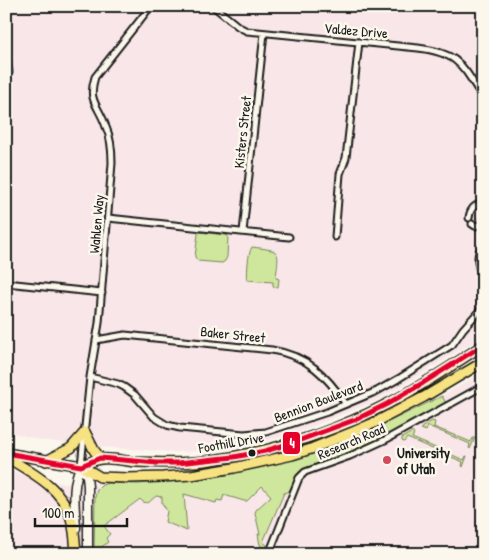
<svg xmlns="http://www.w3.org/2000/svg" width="489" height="560" font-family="'Patrick Hand',sans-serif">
<rect width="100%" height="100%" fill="#fbf7ec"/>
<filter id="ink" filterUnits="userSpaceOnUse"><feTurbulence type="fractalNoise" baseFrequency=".02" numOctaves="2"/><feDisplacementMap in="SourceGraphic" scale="10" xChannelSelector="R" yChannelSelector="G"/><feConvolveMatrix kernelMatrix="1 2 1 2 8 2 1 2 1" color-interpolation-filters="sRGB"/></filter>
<g filter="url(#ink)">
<!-- built -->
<path fill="#f9e6e8" d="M6,6h477v330l-63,39 -42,25 -81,33 -66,17 -56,2 -74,-5 -61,-7 -34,-9z
M483,372v182h-477v-85l34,12 35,3 33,-1 30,1 78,-7 56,-12 39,-11 40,-14 91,-44z"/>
<!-- green -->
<path fill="#cfe79c" stroke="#76825c" d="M199,232l26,3 3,1 -1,21 -2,4 -3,2 -24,-2 -3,-4 3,-23z
M252,247c30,4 27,2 24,31l3,1 -1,8h-5v-5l-26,-2c1,-11 0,-24 5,-33z
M442,396l4,7 -53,29 -39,18 -45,17 -10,5 -10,19 -5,2 -21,49 4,3 -1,3 -6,-3 -2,-11h2l-5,-21 1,-3 15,-14 -9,-10 -15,15h-3l-20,-6 -2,6 -5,-1 -1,3 -32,-9 3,37 -22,-9 2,-11 -5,-8v-6l-6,-1 -8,7 -5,-1 -3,-3 -36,27 6,8 -4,4 2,4 -14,11 1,-56 2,-7 5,-5 6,-2 30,1 78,-7 56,-12 39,-11 40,-14z
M432,421l3,1 -1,5 37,15 2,-4h2l-5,11 -1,-1 1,-4 -42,-18 -2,5 -5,-2 1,-2z
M412,432l2,2 -2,4 52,22 2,-4h1l-4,11 -1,-1 1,-4 -56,-24 -3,4 -2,-1v-3z"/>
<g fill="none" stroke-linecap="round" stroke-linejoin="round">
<!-- stream -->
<path stroke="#619198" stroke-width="2" d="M6,34l7,39 -7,9"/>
<!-- minor casing -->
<g stroke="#1c1c1c" stroke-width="9">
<path id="minor" d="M213,6l26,21 8,4 171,17c41,5 44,17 65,50
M108,218l181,19
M469,218c1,-9 5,-13 14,-15
M472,224l3,2 5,-1 2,-2 1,-5
M243,232l21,-199
M335,237l5,-63 6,-16 13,-116
M483,245c-8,10 -5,23 0,33
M6,283l96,10
M483,311l-2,-5 2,-26
M96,340l29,-5 147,15c36,6 54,25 74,54
M90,377l28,7 6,3 11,8 19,22 13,8 13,3 64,6 22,-2 61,-20 50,-21 21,-12 54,-34 11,-16 18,-20
M81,466l9,-89 9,-54 13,-160c0,-13 -1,-25 -6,-36 -7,-22 -19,-25 -11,-50l56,-71
M269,554l30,-76 6,-6 45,-16 35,-16 98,-54"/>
</g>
<!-- secondary casing -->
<g stroke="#1c1c1c" stroke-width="11">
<path id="secondary" d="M81,466l6,10 1,11v67
M76,528c-1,-21 -5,-44 5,-62"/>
</g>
<!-- primary casing -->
<g stroke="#1c1c1c" stroke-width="12">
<path id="primary" d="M6,453l75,13 19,11 28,1 35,-1 28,-2 43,-7 58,-13 19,-6 42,-17 21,-9 50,-26 59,-35
M6,457c27,16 59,32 66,65 3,10 3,21 4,32
M46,461l25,-13 14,-16 9,18 6,8
M81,466c6,-3 14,-7 21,-7 11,-1 23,2 34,3 23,1 46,2 69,-1 63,-8 124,-27 180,-56 34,-17 66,-39 98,-60"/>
</g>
<!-- minor -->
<use href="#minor" stroke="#fbf7ec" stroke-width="5"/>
<!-- secondary -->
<use href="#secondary" stroke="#fbf7ec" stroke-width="8"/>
<!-- primary -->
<use href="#primary" stroke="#f7e281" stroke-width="9"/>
<!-- bus-1 casing -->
<g stroke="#fbf7ec" stroke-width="9">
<path id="bus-1" d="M6,453l75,13 19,-8 57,5h21l56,-6 31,-6 30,-9 62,-23 30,-15 36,-21 60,-38"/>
</g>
<!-- bus-1 -->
<use href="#bus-1" stroke="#e4002b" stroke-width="5"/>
</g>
</g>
<!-- markers -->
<circle fill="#1c1c1c" stroke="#fbf7ec" stroke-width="2" cx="252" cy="453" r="4.5"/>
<circle fill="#d1495b" stroke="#fbf7ec" stroke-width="2" cx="387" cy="460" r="5"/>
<g text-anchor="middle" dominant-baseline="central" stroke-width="5" stroke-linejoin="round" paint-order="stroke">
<!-- street labels -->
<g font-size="14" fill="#1c1c1c" stroke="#fbf7ec">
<text transform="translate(356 30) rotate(5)">Valdez Drive</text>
<text transform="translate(242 132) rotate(-84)">Kisters Street</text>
<text transform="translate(96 224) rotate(-85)">Wahlen Way</text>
<text transform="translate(233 334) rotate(6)">Baker Street</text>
<text transform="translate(318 401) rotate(-21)">Bennion Boulevard</text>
<text transform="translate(351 441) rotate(-23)">Research Road</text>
<text transform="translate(231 442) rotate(-10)">Foothill Drive</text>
</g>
<!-- poi labels -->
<g font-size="14" font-weight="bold" fill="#1c1c1c" stroke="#fbf7ec" text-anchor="start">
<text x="397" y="452">University<tspan x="397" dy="16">of Utah</tspan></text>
</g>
</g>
<rect stroke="#fbf7ec" stroke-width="2" x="282" y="431" width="19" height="24" rx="5" fill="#e4002b"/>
<g font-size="14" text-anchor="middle" font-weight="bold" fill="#fff">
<text x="292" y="448">4</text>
</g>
<!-- margin -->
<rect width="489" height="560" fill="none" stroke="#fbf7ec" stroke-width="25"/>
<rect x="12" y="12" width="464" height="535" fill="none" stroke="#1c1c1c" stroke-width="2" filter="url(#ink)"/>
<!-- scale -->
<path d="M35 518v8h92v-8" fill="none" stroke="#1c1c1c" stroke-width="2.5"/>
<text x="42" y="518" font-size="15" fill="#1c1c1c" stroke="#fbf7ec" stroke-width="4" paint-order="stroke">100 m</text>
</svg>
